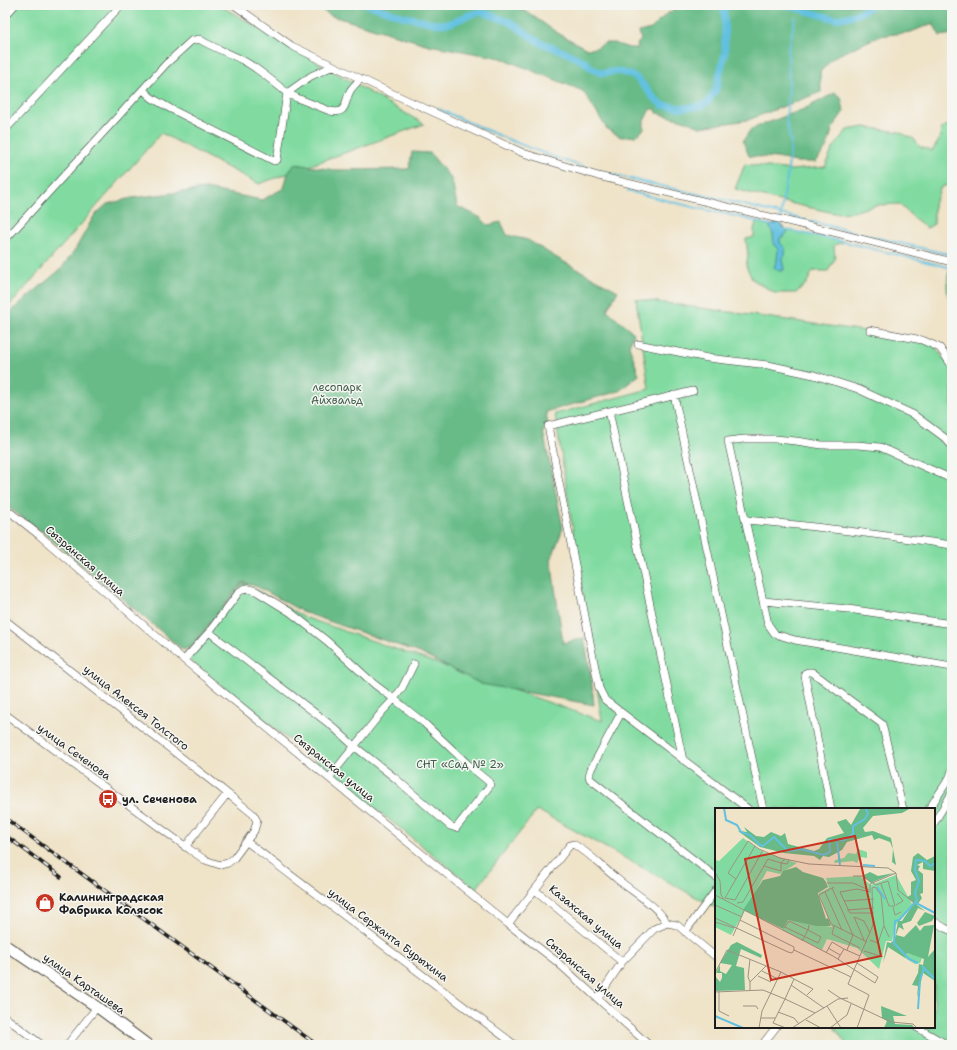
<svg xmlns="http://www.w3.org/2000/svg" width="957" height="1050" font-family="'Shantell Sans',sans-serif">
<rect width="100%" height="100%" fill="#f6f6f2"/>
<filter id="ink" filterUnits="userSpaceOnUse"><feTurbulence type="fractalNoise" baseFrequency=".025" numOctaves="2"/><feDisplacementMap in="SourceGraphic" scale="8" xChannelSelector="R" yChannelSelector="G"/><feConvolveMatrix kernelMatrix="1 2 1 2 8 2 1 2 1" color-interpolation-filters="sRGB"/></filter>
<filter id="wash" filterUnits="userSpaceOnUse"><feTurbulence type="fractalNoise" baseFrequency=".012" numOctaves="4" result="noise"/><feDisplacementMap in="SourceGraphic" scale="16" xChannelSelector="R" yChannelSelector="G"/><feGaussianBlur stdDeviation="0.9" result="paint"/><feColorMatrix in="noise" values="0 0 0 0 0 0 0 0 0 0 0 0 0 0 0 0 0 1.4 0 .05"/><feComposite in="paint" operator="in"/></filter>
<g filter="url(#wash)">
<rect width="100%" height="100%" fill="#efe3c8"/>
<!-- green -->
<path fill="#81dba1" stroke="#4e7c5e" d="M5,5h214l205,119 -165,60 -98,-51 -156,178z
M952,123v61l-11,3 -7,17v20l-7,4 -13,-10 -15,-14 -23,1 -23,7 -19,1 -63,-14 -36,-10 10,-25 46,6 34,-3 7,-17 15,-20 18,-3 34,5 15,7 6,8 12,4 6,-9 4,-14z
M780,219l1,7 6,4 58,12 -11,3 1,14 -7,12h-15l-7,13 -10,9h-21l-23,-14 -6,-13 2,-11 -2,-16 8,-2v-8l2,-7 13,3 7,-1z
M949,270h3v33c-7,-8 -5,-23 -3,-33z
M636,299l294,41 22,29v676h-105l-13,-18h100v-218h-218v99l-179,-98 -61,79 -292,-233 60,-73 60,34 298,104 -47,-307 94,-25z"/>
<!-- forest -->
<path fill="#68bb87" stroke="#426c52" d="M313,5h199l15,7 29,20 31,17 9,-1 9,-5h9l15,5h9l-1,-4 4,-4 -2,-8 12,-3 14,-14 14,-8 3,-2h270v29l-12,2 -7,-13 -22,9 -32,4 -45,21 -14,15 1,20 -73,28 -48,7 -14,-6 -29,-8 -1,-4h-6l-6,12v8l-8,7 -15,1 -14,-8 -24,-38 -82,-33 -72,-13 -97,-29z
M835,93l6,4 3,14 -11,16 -6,20 -11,15h-20l-19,-4 -28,-2 -6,-15 8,-12 53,-20z
M412,152l18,1 22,27 5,26 24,12 7,7 13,-3 6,13 21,5 29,18 61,33 -11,19 27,23 -5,12 10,30 -20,16 -73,21 2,14 -5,5 20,97 -12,32 12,83 21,-5 7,37 3,30 -113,-21 -61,-31 -117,-41 -45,-25 -15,-5 -53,65 -7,3 -139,-117 -39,-28v-189l57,-48 14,-20 18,-32 13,-12 25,-6 74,-9 56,11 22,-12 4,-15 7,-9 40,6 74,-1z"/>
<!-- water -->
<path fill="#62c1e0" stroke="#3f6e7e" d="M780,219l1,7 7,5 -3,4 -5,3v5l5,5v7l-3,4 2,11 -5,1 -5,-4 3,-7 1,-11 -4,-4 -1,-11 -4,-9 7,-1z"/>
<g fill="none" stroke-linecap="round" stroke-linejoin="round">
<!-- stream -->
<path stroke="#62c1e0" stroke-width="2" d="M439,109c53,24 107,48 163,63 43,11 87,20 130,30 73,18 146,37 220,53
M628,191l69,17 43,9 30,8
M780,219l7,-42 4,-33 -5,-24 3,-31 -1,-37 7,-34
M787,230l58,12 107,26"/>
<!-- canal -->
<path stroke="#62c1e0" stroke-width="7" d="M368,5l34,11 36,8 13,-1 18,-8 13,-3 28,10 29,20 30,12 16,8 6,6 10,5h5l11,-2 14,4 7,4 15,18 9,8 20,3 20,-2 7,-5 7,-12 9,-36 -1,-48
M785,5l50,14 12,-2 13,-4 13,-8"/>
</g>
</g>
<g filter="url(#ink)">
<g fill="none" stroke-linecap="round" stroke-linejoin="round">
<!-- minor casing -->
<g stroke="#3c3a36" stroke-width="8">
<path id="minor" d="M234,5l58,41 84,40 147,67 75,23 235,56 119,30
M5,16l10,-11
M143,90l9,8 19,11 103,52 3,-1 1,-6 9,-61 10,5 33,13c18,4 14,-9 20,-20 2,-4 7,-8 10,-12
M5,130l116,-125
M5,240l161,-176 25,-23 8,-2c14,9 31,14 45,22 16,9 30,21 43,32l24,-17 22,-10
M870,330l52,10 18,8 12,18
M638,344l70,14 60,7 46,10 44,14 56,26 31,23 7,8
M693,391l-145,35 51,262 6,12 143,109
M674,395l89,414
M609,411l74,349
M952,479l-72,-32 -23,-2h-35l-26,-4 -21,-2h-31l-16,2 40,183 7,10 20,6 157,27
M5,508l34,27 145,125 324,264 48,37 93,84
M745,520c70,6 138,15 207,25
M763,601l85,8 104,15
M5,620l213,166 35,28 4,7 -3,10 -20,27 -6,5 -8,2 -15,-5 -16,-11 -184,-135
M209,632l123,94 22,20 41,32 55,48 6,2 32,-40 2,-3 -1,-3 -16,-13 -49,-46 -30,-24 8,-11 12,-24
M184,660l25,-28 30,-40 6,-4 11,3 34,21 37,29 47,43 20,15 -13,14 -52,65
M621,713l-30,56 -2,7 1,3 126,98
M831,809l-26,-133v-3l3,-1h4l70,52 21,85
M929,809l21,-32 2,-7
M934,823l18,-30
M247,842l268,203
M185,847l42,-53
M535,890l87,72
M934,921l11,7 7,3
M508,924l62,-79 3,-1c16,8 29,23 43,34 15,13 41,27 51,45
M685,932l31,-42
M598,998l24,-36 32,-33 13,-6 10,2 39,32
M5,1017l37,28
M916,1027l32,18
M67,1045l30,-38
M762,1045l14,-18"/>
</g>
<!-- secondary casing -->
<g stroke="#3c3a36" stroke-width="12">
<path id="secondary" d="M5,945l92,62 51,38"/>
</g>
<!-- minor -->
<use href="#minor" stroke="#fff" stroke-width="7"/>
<!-- secondary -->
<use href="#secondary" stroke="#fff" stroke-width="10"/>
<!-- rail casing -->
<g stroke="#1c1c1c" stroke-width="3.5">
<path id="rail" d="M5,818l312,227
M5,835l56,42"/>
</g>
<!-- rail -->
<use href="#rail" stroke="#f6f6f2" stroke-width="2" stroke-dasharray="6" stroke-linecap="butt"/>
</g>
</g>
<!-- icons -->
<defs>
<g id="bus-disc" transform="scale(1)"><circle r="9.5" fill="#c8321e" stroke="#f6f6f2"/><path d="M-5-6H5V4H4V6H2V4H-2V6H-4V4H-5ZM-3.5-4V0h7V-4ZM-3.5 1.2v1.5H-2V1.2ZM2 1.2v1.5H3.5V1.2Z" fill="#fff"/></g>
<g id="shop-disc" transform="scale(1)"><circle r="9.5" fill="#c8321e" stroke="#f6f6f2"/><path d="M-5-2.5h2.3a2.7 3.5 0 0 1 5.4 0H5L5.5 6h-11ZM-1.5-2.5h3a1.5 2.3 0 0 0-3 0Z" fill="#fff"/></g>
</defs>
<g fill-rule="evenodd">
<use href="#bus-disc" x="108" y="799"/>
<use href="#shop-disc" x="45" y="903"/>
</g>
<g text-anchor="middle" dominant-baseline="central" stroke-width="3" stroke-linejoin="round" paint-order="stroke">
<!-- park labels -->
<g font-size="11" fill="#3f5f4b" stroke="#f6f6f2">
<text x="337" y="387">лесопарк<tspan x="337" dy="13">Айхвальд</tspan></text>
<text x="460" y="764">СНТ «Сад № 2»</text>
</g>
<!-- street labels -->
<g font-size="11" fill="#1c1c1c" stroke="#f6f6f2">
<text transform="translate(85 561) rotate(41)">Сызранская улица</text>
<text transform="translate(136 708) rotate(38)">улица Алексея Толстого</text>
<text transform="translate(74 752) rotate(36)">улица Сеченова</text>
<text transform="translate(334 768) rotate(39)">Сызранская улица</text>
<text transform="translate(586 917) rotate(40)">Казахская улица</text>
<text transform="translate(388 935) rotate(37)">улица Сержанта Бурыхина</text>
<text transform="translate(585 973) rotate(41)">Сызранская улица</text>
<text transform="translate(84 984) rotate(35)">улица Карташева</text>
</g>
<!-- poi labels -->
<g font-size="11" font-weight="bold" fill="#1c1c1c" stroke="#f6f6f2" text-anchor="start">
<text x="122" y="799">ул. Сеченова</text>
<text x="59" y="897">Калининградская<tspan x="59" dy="13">Фабрика Колясок</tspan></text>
</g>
</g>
<!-- overview -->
<g transform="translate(715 808)">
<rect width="220" height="220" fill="#efe3c8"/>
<path d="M28,30l20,14 34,11 -17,11 -13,-3 -36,64 -16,-8v-67l4,1zM143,41l9,3v6l-7,-1 -3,6 -4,-2 -19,2 1,-3 9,-2 4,-5 8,1zM181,67l16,29 -17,22 -3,15h-6l-7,28 -22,-21 -30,-9 -5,11 -40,-20 6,-10 44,7 -13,-34 10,-5 -3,-10 34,-2 11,9zM192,145l15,5 -2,5 -5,1 -10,-6z" fill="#81dba1"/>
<path d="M196,0l-9,5 -29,3 -10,12 2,4 8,-1 18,7 5,27 -4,-3 1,-13 -3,-7 -11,-4 -5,2 -2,-5 -25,7 -5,8 -13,7 -6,-1 -3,4 -6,-4 -30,-3 -24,-6 -22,-16 9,1 -3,-5 12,9 8,1 7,-5 10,4 4,-3 3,11 26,7 5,-2 8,-11 17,-5 -7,-11 9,-3 5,6 9,-16zM203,45l9,7 8,-4v15l-12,-2v-7l-6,3 3,1 -2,4 5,4v19l-3,1 2,4 -5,7 8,6 -7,-3 -7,13 -9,3 2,6 -5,-3 -3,8 8,2 12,-12 4,6 4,-5 10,-1 -6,32 7,-8v32l-12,-8 -6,25 1,-12 -6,-1 6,-12 1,-9 4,1 1,-6 -17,-6 -2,5 -17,-11 -5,16 4,-21 4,1 4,-5 3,-17h4l12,-18 -7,-6 4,-2v-13l5,-2 -5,-9 2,-14zM81,59l7,5 20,6 3,4 2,5 -10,6 8,26 2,-1 3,8h-14l-29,-6 -5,9 -40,-19 20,-30 17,-4 3,-5zM155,64l8,4 16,-3 -23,10 -9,-7zM210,104l10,4 -3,5 -13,5 -2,-3zM22,134l25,13 -1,3 -20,-9 -5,17 8,2 1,22 -30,1v-15l5,6 2,-4v-5h-6l4,-8v6l6,3 6,-9 -12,-2 11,-18zM166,198l26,10h-14l2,8 17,1 3,3h-31l3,-7 -5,-3z" fill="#68bb87"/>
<path fill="none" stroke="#62c1e0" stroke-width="2" d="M9,0l2,12 11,5 4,7 9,3 10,10 3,1 11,-9 14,14 13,-2 23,6 6,-3 -1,-12h15l9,-6v-8l12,-7 3,-6 -3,-5M122,34l3,23M148,57l12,1M162,79l8,12M201,95l19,10M203,155l-9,-4 -15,-16 1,-22 4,-1 18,-20 -2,-7 4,-12 -4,-11 1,-10 9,1 5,5 5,-3M207,158l13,13M205,172l4,-12M203,201l2,-28M0,208l28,12"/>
<path fill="none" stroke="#9b9383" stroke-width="1" d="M49,58l17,5v-8l6,1 2,-4M0,64l5,9 1,14 3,4M138,68h9l14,9 12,-4 7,25h-6l-8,-22M21,71l-8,-6 20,-32 11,8 21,9 29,6 79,4 8,5M112,75h26l16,7M119,79l-15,8 12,29 36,18M117,80l21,47 -6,15M155,83v-7l26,-11 2,17 16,13M110,84l17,38M156,84l-14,-3 -17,3 10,21h24M0,87l118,61 42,27 3,-6 -21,-14M10,90l10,2 28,-50M10,90l30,-52M129,93l30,-2M22,95l6,-1 25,-43 13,4 4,-4M0,97l27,12M181,97l7,-4 -6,-8M178,99l2,8 6,-3M132,102l27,-2M0,110l73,34 4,1 2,-3M25,112l54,27v3M0,114l19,6M119,118l-2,8 28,14M169,118l5,11M70,119l33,16 3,-6 -13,-7 1,-5M69,120l5,-7 19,9 -6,11M18,128l11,-25M149,132l-10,-23 10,4 6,12M113,140l12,7M79,142l57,27M149,143l19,6M111,145l6,-11 12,7M35,151l-2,18 2,5M123,151l6,-10 16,7M47,163l16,8M0,165l12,-23 54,22 13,7 -9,20 30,14 12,-7 14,22M43,168l13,6M79,171l19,10 -6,6M76,177l33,23M113,182l12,8 51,24 22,2 4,4M4,183v20l10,5M35,183v-9l16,-16M0,184l48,-2 22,9 -12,24 13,5M28,198h13l2,3M112,198l11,-7 10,-1M63,204l16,6 5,6M46,210h14M91,212l15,8M44,220l3,-17 19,-39M77,220l23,-15M115,220l17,-13 4,-11M142,220l12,-33 -21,-11 25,-59 -1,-37 3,-1 6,8 3,30 -6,18 -8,-3"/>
<path fill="#c8321e" fill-opacity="0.15" stroke="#c8321e" stroke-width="2" d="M140,28l26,120 -110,24 -26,-121z"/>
<rect width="220" height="220" fill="none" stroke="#1c1c1c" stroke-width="2"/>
</g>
<!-- margin -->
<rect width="957" height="1050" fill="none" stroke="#f6f6f2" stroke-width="20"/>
</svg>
